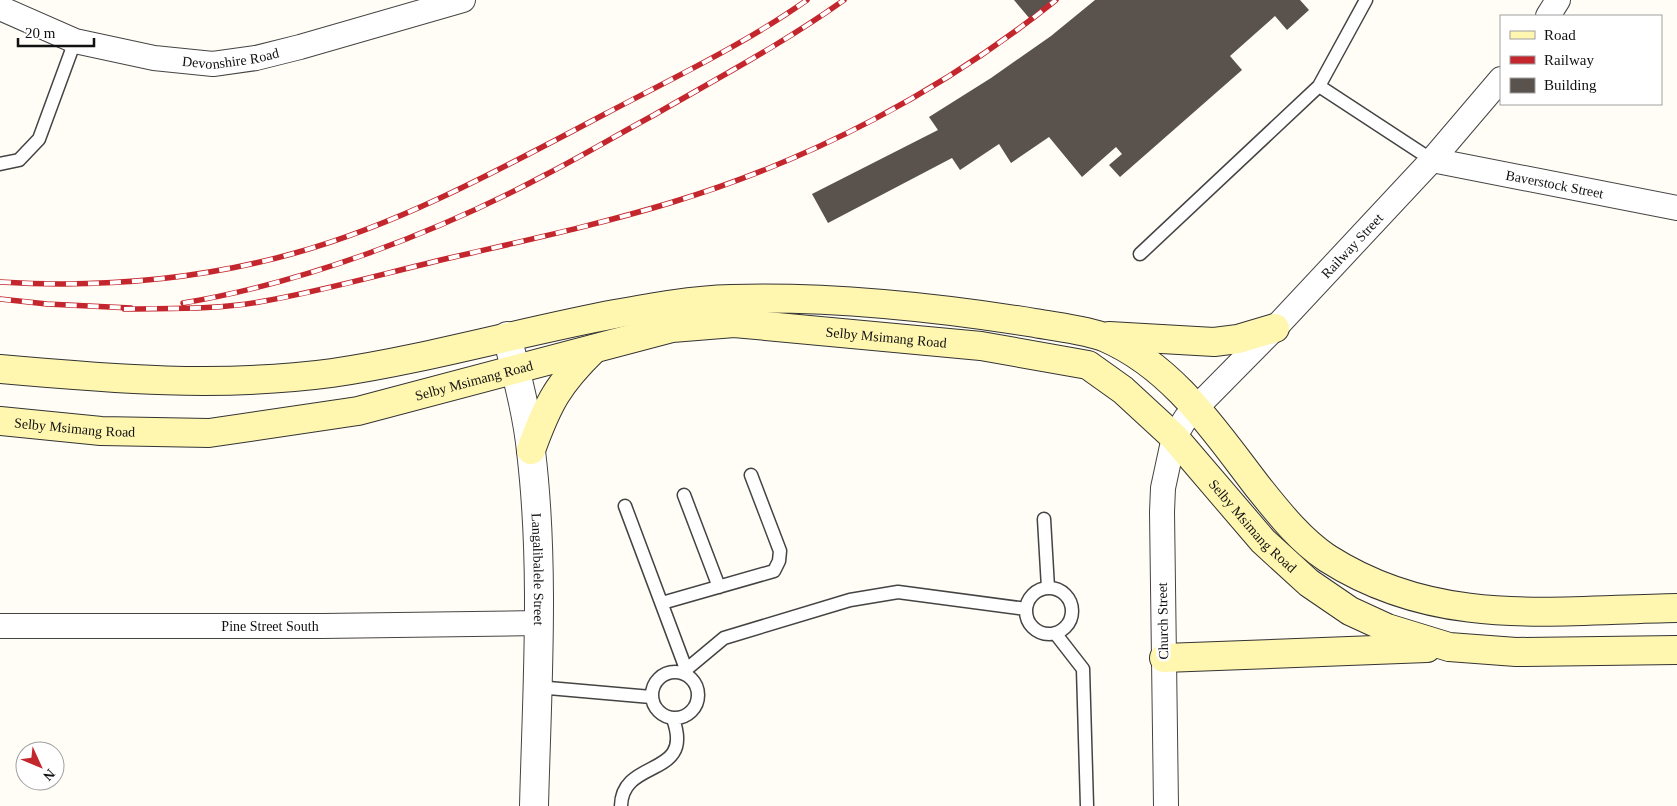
<svg xmlns="http://www.w3.org/2000/svg" width="1677" height="806" font-family="Georgia,serif">
<rect width="100%" height="100%" fill="#fffdf5"/>
<!-- building -->
<path fill="#5a524d" d="M1014,0h38l-22,19z
M1095,0h205l9,10 -22,20 -12,-14 -45,40 12,14 -122,107 -11,-12 13,-11 -6,-7 -34,30 -33,-40 -38,26 -12,-19 -39,26 -8,-12 -124,65 -16,-29 126,-64 -9,-13 62,-39 60,-42z"/>
<g fill="none" stroke-linecap="round" stroke-linejoin="round">
<!-- service casing -->
<g stroke="#444" stroke-width="15">
<path id="service" d="M1319,86l113,74
M0,164l19,-4 20,-21 36,-98
M1140,254l179,-168 47,-86
M684,495l35,92
M625,506l61,163
M1044,519l4,69
M1026 611a23 23 0 1 1 46 0a23 23 0 1 1-46 0Z
M662,603l112,-32 5,-10 1,-10 -29,-76
M1055,633l28,36 4,137
M652 695a23 23 0 1 1 46 0a23 23 0 1 1-46 0Z
M682,673l42,-35 126,-38 48,-8 128,17
M537,687l114,10
M621,806c1,-49 74,-27 52,-87"/>
</g>
<!-- minor casing -->
<g stroke="#444" stroke-width="26">
<g id="minor">
<path id="s1" d="M0,8l75,33 79,17 59,6 43,-6 44,-11 163,-47"/>
<path d="M1548,16l10,-16"/>
<path id="s2" d="M1432,160l245,48"/>
<path id="s3" d="M0,626h322l217,-3"/>
<path id="s4" d="M1166,806l-4,-294 1,-24 11,-51 12,-19 89,-90 157,-168 69,-81"/>
</g>
</g>
<!-- tertiary casing -->
<g stroke="#444" stroke-width="30">
<g id="tertiary">
<path id="s5" d="M507,336c9,37 20,76 24,115 14,117 6,237 3,355"/>
</g>
</g>
<!-- secondary casing -->
<g stroke="#333" stroke-width="30">
<g id="secondary">
<path d="M1109,336l105,6 24,-3 37,-11"/>
<path d="M0,369c111,10 221,19 332,4 95,-14 188,-41 283,-59 38,-7 77,-14 116,-15 102,-3 204,8 304,24 21,4 52,7 71,15 68,30 108,92 152,149 21,26 41,52 69,71 111,71 226,52 350,50"/>
<path id="s6" d="M0,421l101,10 108,2 149,-22 314,-83 62,-5 247,23 107,19 35,25 51,47 89,104 46,42 41,28 37,17 62,19 67,5 161,-2"/>
<path d="M531,450c17,-47 27,-66 63,-101"/>
<path d="M1164,658l263,-10"/>
</g>
</g>
<!-- service -->
<use href="#service" stroke="#fff" stroke-width="12"/>
<!-- minor -->
<use href="#minor" stroke="#fff" stroke-width="24"/>
<!-- tertiary -->
<use href="#tertiary" stroke="#fff" stroke-width="28"/>
<!-- secondary -->
<use href="#secondary" stroke="#fff6b0" stroke-width="28"/>
<!-- rail casing -->
<g stroke="#c4262e" stroke-width="5.5">
<path id="rail" d="M0,282c99,6 199,-2 295,-29 108,-30 211,-87 310,-139 68,-36 140,-70 202,-114
M0,299l47,5 84,4
M183,303c121,-20 253,-70 362,-128 37,-19 72,-40 109,-60 64,-37 130,-72 190,-115
M124,309c45,-1 90,1 135,-7 65,-11 130,-30 195,-45 73,-17 147,-33 219,-55 138,-42 270,-111 383,-202"/>
</g>
<!-- rail -->
<use href="#rail" stroke="#fff" stroke-width="4" stroke-dasharray="11" stroke-linecap="butt"/>
</g>
<g text-anchor="middle" dominant-baseline="central" stroke-width="5" stroke-linejoin="round" paint-order="stroke">
<!-- street labels -->
<g font-size="14" fill="#111" stroke="#fff">
<text stroke="none"><textPath href="#s1" startOffset="240">Devonshire Road</textPath></text>
<text stroke="none"><textPath href="#s2" startOffset="125">Baverstock Street</textPath></text>
<text stroke="none"><textPath href="#s4" startOffset="632">Railway Street</textPath></text>
<text stroke="none"><textPath href="#s6" startOffset="900">Selby Msimang Road</textPath></text>
<text stroke="none"><textPath href="#s6" startOffset="480">Selby Msimang Road</textPath></text>
<text stroke="none"><textPath href="#s6" startOffset="75">Selby Msimang Road</textPath></text>
<text stroke="none"><textPath href="#s6" startOffset="1335">Selby Msimang Road</textPath></text>
<text stroke="none"><textPath href="#s5" startOffset="236">Langalibalele Street</textPath></text>
<text transform="translate(1163 621) rotate(-91)">Church Street</text>
<text stroke="none"><textPath href="#s3" startOffset="270">Pine Street South</textPath></text>
</g>
</g>
<!-- legend -->
<rect x="1500" y="15" width="162" height="90" fill="#ffffff" stroke="#a0a0a0"/>
<rect x="1510" y="31" width="25" height="8" fill="#fff6b0" stroke="#a0a0a0"/>
<text x="1544" y="40" font-size="15" fill="#111111">Road</text>
<rect x="1510" y="56" width="25" height="8" fill="#c4262e" stroke="#a0a0a0"/>
<text x="1544" y="65" font-size="15" fill="#111111">Railway</text>
<rect x="1510" y="78" width="25" height="15" fill="#5a524d" stroke="#a0a0a0"/>
<text x="1544" y="90" font-size="15" fill="#111111">Building</text>
<!-- north arrow -->
<g transform="translate(40 766) rotate(134)"><circle r="24" fill="#ffffff" stroke="#a0a0a0"/>
<path d="M0-4L9 19L0 12L-9 19Z" fill="#c4262e"/>
<text y="-8" font-size="14" font-weight="bold" text-anchor="middle" fill="#111111">N</text>
</g>
<!-- scale -->
<path d="M18 38v8h76v-8" fill="none" stroke="#111111" stroke-width="2.5"/>
<text x="25" y="38" font-size="15" fill="#111111" stroke="#ffffff" stroke-width="4" paint-order="stroke">20 m</text>
</svg>
